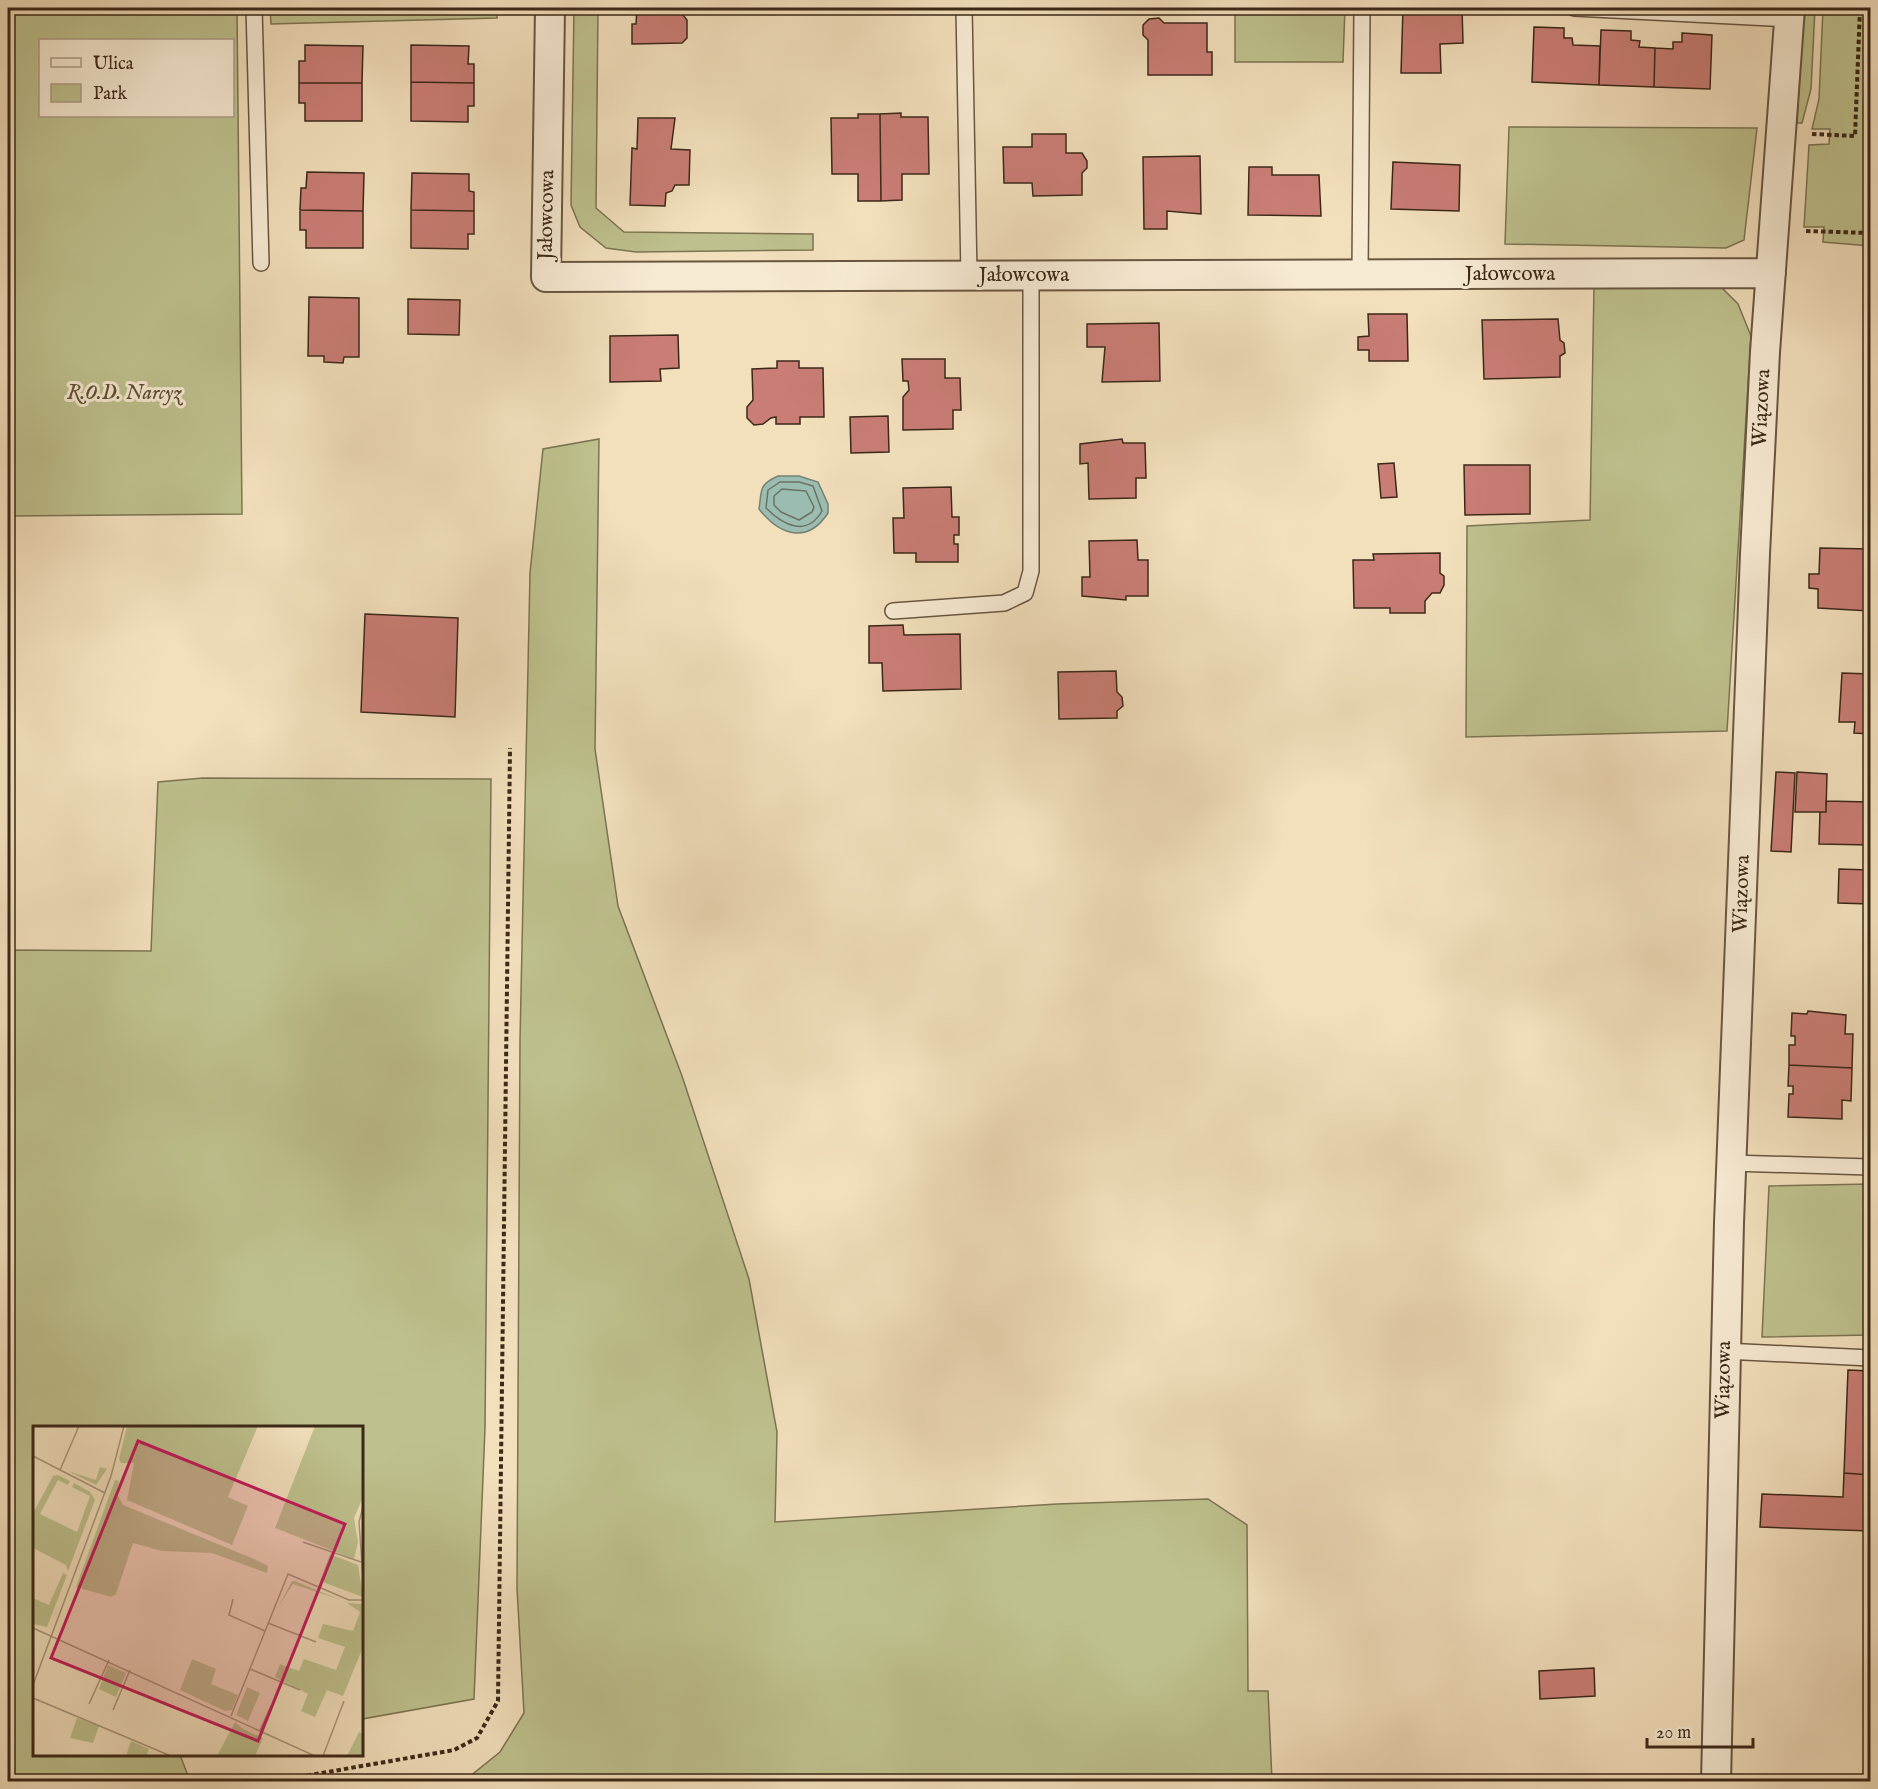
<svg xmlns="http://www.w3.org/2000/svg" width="1878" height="1789" font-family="'IM FELL English',serif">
<rect width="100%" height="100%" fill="#f2dfbc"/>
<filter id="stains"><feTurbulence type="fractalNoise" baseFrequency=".00333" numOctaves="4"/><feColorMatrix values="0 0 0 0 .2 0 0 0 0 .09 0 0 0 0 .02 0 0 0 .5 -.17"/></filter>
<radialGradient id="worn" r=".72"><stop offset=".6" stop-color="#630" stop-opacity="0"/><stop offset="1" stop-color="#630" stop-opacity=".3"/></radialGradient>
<!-- green -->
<path fill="#bec18e" stroke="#7c7452" stroke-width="1.5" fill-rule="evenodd" d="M8,8h229l5,506 -234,2zM40,40h192v76h-192z
M270,8h227v10l-226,6z
M574,8h24l-2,200 28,24 189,2v16l-177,2 -30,-4 -26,-21 -9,-22z
M1235,8h110l-2,54h-108z
M1803,8h12l-4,81 -9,34h-5z
M1823,8h47v238l-47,-4 1,-15h-20l5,-82 20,-1 1,-15h-18l7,-30z
M1509,127l248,1 -13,112 -18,8 -221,-4z
M1594,285h125l19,19 13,32 -24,395 -261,6 1,-211 123,-6z
M599,439l-4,310 23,157 64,170 67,203 28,153 -2,90 282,-18 151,-5 39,26 1,166h20l4,90h-808l36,-29 24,-39 -7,-125 3,-548 10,-467 13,-124z
M203,778l288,1 -6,649 -11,271 -112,20v-291h-328v326l146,1 10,26h-182v-831l143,1 7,-169z
M1870,1184v151l-108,2 7,-151z"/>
<!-- water -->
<path fill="#9bbdb1" stroke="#758173" stroke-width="1.5" d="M778,476h21l19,6 10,22v9c-20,31 -48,23 -69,-4 3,-19 -1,-24 19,-33z"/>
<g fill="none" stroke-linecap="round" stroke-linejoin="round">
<!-- shore -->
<path stroke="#6b7264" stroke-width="1.5" d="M780,482h19l14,4 9,25c-15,26 -38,15 -56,-3l2,-18z
M782,489l24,2 8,16 -2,5 -13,8 -18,-8 -7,-7v-9z"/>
</g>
<!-- building -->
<path fill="#c97d75" stroke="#3b2817" stroke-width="1.5" d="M637,8h46v7l4,5v18l-5,5 -50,1v-20h4z
M1403,8h59l1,35 -23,1 1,29h-40z
M1159,18l5,5h43v29h5v23h-64v-35l-5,-5v-10l6,-6z
M1534,27l30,1v10h8l1,7 27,1 -1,39 -67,-3z
M1601,30l30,1v9l9,1 -1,6 16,1 -1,39 -55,-2z
M1682,33l30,2 -2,54 -56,-2 1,-39 18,1v-7h9z
M305,45l58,1 -1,37h-63v-22h6z
M411,45l58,1 -1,18h6v19l-63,-1z
M411,82l63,1v23h-6v16l-57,-1z
M299,83h63v38h-57v-18h-6z
M901,113v4h27l1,57h-27v26l-21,1 -1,-87z
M858,114h22l1,87h-23v-27h-26l-1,-56h27z
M638,118h37l-4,31 19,1 -1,35h-14l-3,6 -6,2 -1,13 -35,-1 2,-57 5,1z
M1032,134h34v19h16l5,8v7l-5,5v22l-49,1 -1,-13h-28l-1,-36h29z
M1200,156l1,58 -34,-3v18h-23l-1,-72z
M1393,162l67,3 -1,46 -68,-2z
M1249,167h23v8h47l2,41 -73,-1z
M307,172l57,1 -1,38 -63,-1 1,-22h5z
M412,173l57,1v17l5,1v19l-63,-1z
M300,210l63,1v37h-57v-18h-6z
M411,210l63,1v23h-6v15l-57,-1z
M309,297l50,1v59h-15l-1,6 -19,-1v-6h-16z
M408,299l52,1 -1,35 -51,-1z
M1368,314h39l1,47h-39v-11h-11v-13l11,-1z
M1558,319l2,21 4,3 1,10 -5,3v21l-76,2 -2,-59z
M1159,323l1,58 -58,1 3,-35h-18v-23z
M678,335l1,33 -19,1 1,12 -51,1v-46z
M902,359h43v19h15l1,32h-8v19l-50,1v-33l6,-7 -1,-9h-5z
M777,361h22v7h24l1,49h-24v7h-24v-7l-5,1 -8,6 -9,1 -7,-7v-11l6,-7 -1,-31 25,-1z
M888,416l1,36 -38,1 -1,-36z
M1122,439l1,4h22l1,35h-10v20l-47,1 -1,-36 -8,1v-20z
M1394,463l3,34 -16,1 -3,-34z
M1464,465h66v49l-65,1z
M951,487l1,30h7v18h-5v9h4v18h-42v-9h-22l-1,-35h11l-1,-30z
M1137,540l1,20h10v36h-22v4l-44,-4v-19h8l-1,-36z
M1820,548l50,1v62l-52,-3v-19l-9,-1v-14h10z
M1440,553v20l4,3v9l-4,8h-8l-7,8v12h-35v-5h-36l-1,-48h21l-1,-6z
M365,614l93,4 -3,99 -94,-5z
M903,625l1,10 56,-1 1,55 -78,2 -1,-28h-13v-37z
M1116,671l1,21 5,5 1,9 -6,5v7l-58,1 -1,-47z
M1842,673l28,1v60l-16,-1 1,-11h-16z
M1776,772l19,1 -4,79 -20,-1z
M1797,772l30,2 -1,38h-31z
M1826,801l44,1v43l-51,-1 1,-32h6z
M1839,869l31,1v91h-3l3,-57 -32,-1z
M1808,1011l38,4 -1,19h8l-1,34 -63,-3v-20h6v-9h-4l1,-23 15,1z
M1789,1065l63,3 -1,33 -9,-1v19l-54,-2 1,-23h4v-8h-5z
M1848,1370l22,1v104l-26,-2z
M1844,1473l26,2v56l-110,-4 2,-33 81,3z
M1594,1668l1,28 -55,3 -1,-28z"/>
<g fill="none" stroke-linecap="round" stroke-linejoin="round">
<!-- lane casing -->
<g stroke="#695640" stroke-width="18">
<path id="lane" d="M254,8l7,255
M964,8l5,268
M1574,8l215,11
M1360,275l2,-267
M893,611l111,-8 21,-10 6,-22v-296
M1731,1163l139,4
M1724,1351l146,7"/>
</g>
<!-- street casing -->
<g stroke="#695640" stroke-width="32">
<path id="street" d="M550,8l-4,269 1225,-4
M1716,1782l13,-559 26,-669 10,-202 25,-344"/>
</g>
<!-- path -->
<path stroke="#3b2817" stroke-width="4" stroke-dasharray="4.5 3" stroke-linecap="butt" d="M1812,134l43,2 5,-128
M1806,231l64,2
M270,1782l184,-32 23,-12 21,-37 12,-953"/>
<!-- lane -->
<use href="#lane" stroke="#f7ead3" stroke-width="15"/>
<!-- street -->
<use href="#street" stroke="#f7ead3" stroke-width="28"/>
</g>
<g text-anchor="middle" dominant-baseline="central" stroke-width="6" stroke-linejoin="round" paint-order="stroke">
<!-- street labels -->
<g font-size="21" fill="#3b2817" stroke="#f7ead3">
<text transform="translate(547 215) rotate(-89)">Jałowcowa</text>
<text x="1510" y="274">Jałowcowa</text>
<text x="1024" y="275">Jałowcowa</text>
<text transform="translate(1762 408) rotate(-87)">Wiązowa</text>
<text transform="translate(1742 894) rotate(-88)">Wiązowa</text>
<text transform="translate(1724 1380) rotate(-89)">Wiązowa</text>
</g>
<!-- park labels -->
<g font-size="21" font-style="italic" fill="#5c4e35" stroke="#f7ead3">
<text x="124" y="393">R.O.D. Narcyz</text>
</g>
</g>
<!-- overview -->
<g transform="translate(33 1426)">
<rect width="330" height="330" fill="#f2dfbc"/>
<path d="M94,0h131l-30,71 20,9 -16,39 -105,-45 7,-37h-13l-2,-4zM282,0h48v71l-9,21 4,24 -4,17 -79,-31zM67,41l7,2 -11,16 -28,-14 28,9zM25,49l12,6 -2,4 -10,-5 -18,34 37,18 13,-36 -18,-9 2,-4 16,9 5,8 -27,71 -2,-6 -33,-17v-35l20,-37zM82,54l4,1 -2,13 6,11 131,54 14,7 -1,7 -55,-20 -50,-2 -29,-8 -17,51 -5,3 -35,-10zM297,128l28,11 5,32 -43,-16zM30,147l4,2 -20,52 -14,-3v-26l16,7zM259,155h3l46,19 -48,-16 -15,23zM314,177l16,1v43l-20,49 -16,-6 -12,27 -14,-6 7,-17 -33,-17 5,-13 19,7 5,-12 32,11 9,-23 -27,-9 5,-14 30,7 7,-19zM159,233l24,10 -5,15 27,11 -6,15 -7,1 -45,-21zM75,239l18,8 -10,24 -17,-8zM214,261l13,6 -12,28 -12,-6zM44,292l22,8 -6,17 -23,-5zM202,296l8,7 46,21 -26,-12 -8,18h-38zM326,306l4,2v22h-16zM98,315l18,8 -2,5 4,2h-25z" fill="#bec18e"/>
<path fill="none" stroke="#a9967a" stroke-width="1.5" d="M0,30l72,37M27,44l19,-44M330,81l-4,15 4,56M270,116l58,20M200,173l-4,16 36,16M235,197l48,19M0,202l282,128M217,243l50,21M0,259l78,-209 13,-50M0,272l138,58M56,278l20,-44M80,284l17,-40M198,290l57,-142 61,26h14M227,304l11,-24M290,330l21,-55"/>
<path fill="#c2185b" fill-opacity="0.15" stroke="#c2185b" stroke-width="3" d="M105,15l207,83 -87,217 -207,-83z"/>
<rect width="330" height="330" fill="none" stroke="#3b2817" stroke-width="3"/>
</g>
<!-- margin -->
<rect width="1878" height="1789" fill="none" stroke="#f2dfbc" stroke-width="30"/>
<rect x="9" y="9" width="1860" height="1771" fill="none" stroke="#3b2817" stroke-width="3"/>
<rect x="15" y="15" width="1848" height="1759" fill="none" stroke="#3b2817" stroke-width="1.5"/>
<!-- legend -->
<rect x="39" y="39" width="195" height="78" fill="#f7ead3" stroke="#ac9c88" stroke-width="1.5"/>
<rect x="51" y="58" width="30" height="9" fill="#f7ead3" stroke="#ac9c88" stroke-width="1.5"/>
<text x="93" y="69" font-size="18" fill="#3b2817">Ulica</text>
<rect x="51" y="84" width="30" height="18" fill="#bec18e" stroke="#ac9c88" stroke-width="1.5"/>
<text x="93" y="99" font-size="18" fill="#3b2817">Park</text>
<!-- scale -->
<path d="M1647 1738v9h106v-9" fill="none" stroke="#3b2817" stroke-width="3"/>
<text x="1656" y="1738" font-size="18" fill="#3b2817" stroke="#f7ead3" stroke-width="4.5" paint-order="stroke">20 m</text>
<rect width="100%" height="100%" filter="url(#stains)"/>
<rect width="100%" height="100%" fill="url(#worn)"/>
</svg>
